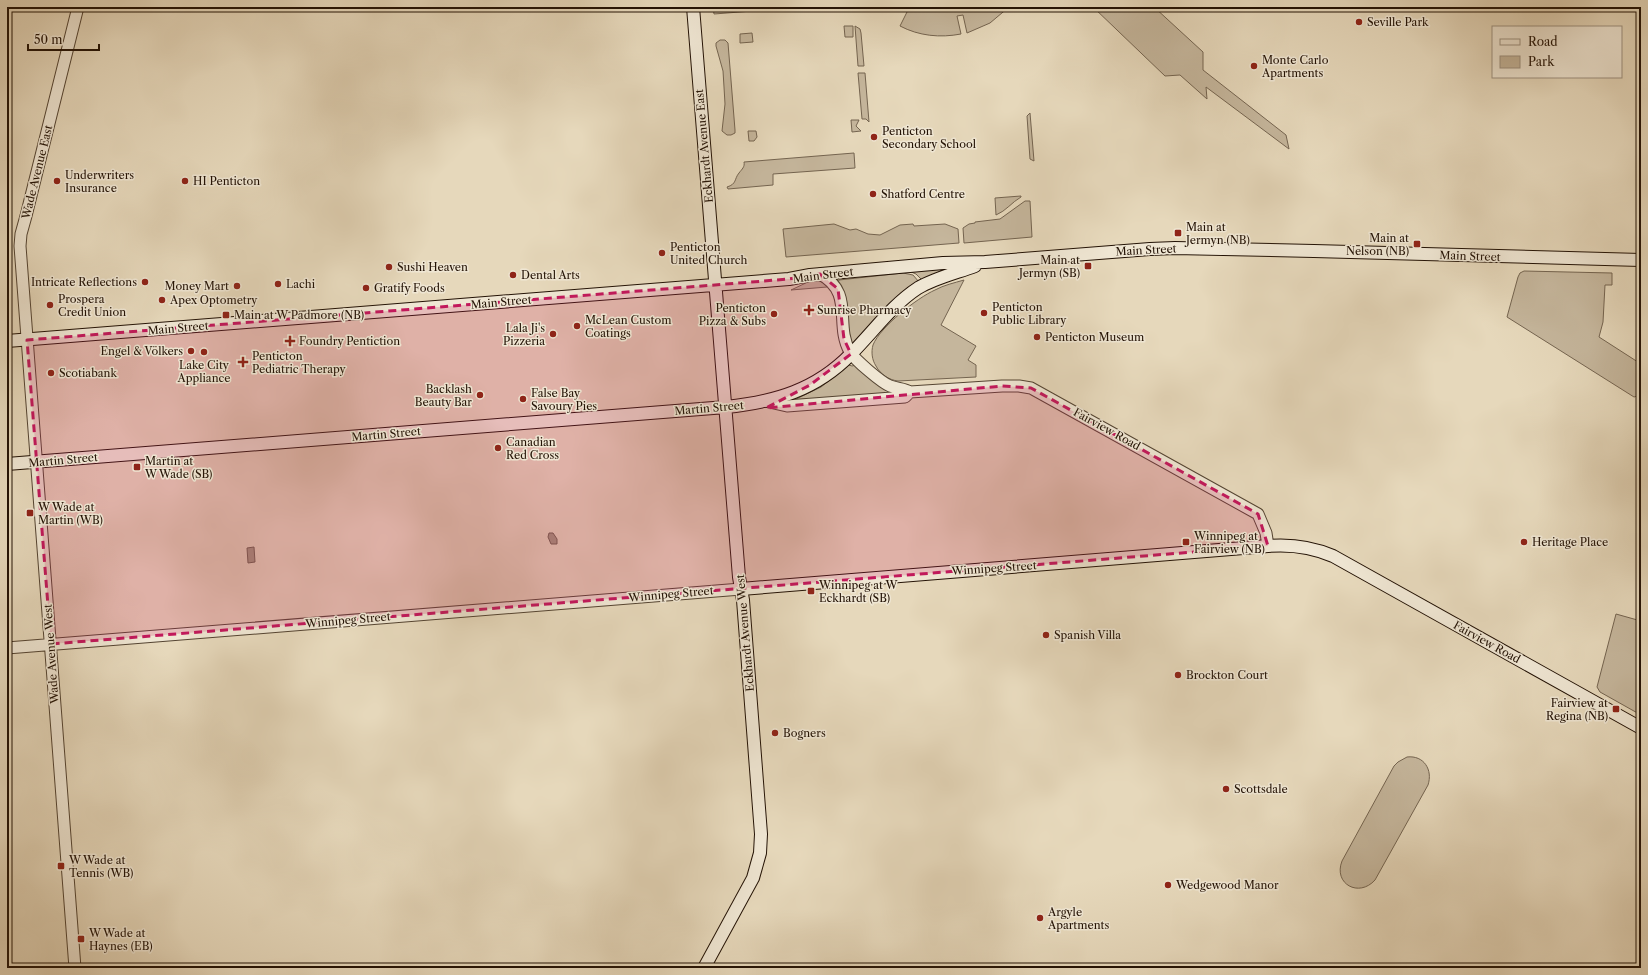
<svg xmlns="http://www.w3.org/2000/svg" width="1648" height="975" font-family="'Libre Caslon Text',serif">
<rect width="100%" height="100%" fill="#e6d8bb"/>
<filter id="stains"><feTurbulence type="fractalNoise" baseFrequency=".005" numOctaves="4"/><feColorMatrix values="0 0 0 0 .2 0 0 0 0 .09 0 0 0 0 .02 0 0 0 .5 -.17"/></filter>
<radialGradient id="worn" r=".72"><stop offset=".6" stop-color="#630" stop-opacity="0"/><stop offset="1" stop-color="#630" stop-opacity=".3"/></radialGradient>
<!-- green -->
<path fill="#c5b69c" stroke="#746450" d="M713,7h90l-89,7z
M903,7h106l-19,16 -23,10 -4,-18 -6,1 4,18c-21,4 -42,2 -61,-8l8,-16z
M1093,7h61l49,45v18l83,65 3,14 -83,-62 1,12 -27,-24 -15,1z
M844,26h9v11h-8z
M855,26l5,3 1,4 3,33h-6z
M752,33l1,9 -13,1v-9z
M720,40h5l3,3 7,87v3l-4,2h-4l-5,-4 3,-27 -1,-17 -1,-16 -7,-25v-3z
M858,73h7l4,49 -3,-3h-4z
M1030,113l4,48 -4,-2 -3,-43z
M851,120h8l-3,6 5,5 -9,1z
M748,131h8l1,6 -3,4h-5z
M854,153l1,15 -82,6v11l-45,4 -1,-2c10,-3 7,-8 12,-14 3,-4 6,-6 5,-11z
M1021,196v1c-9,5 -15,14 -25,18l-1,-17z
M1025,201h5l2,36 -68,6 -1,-15 6,-4 6,-1v-1l25,-3z
M834,224l16,6 6,-1 12,5 12,1 20,-10 13,-1 1,2 31,-2 13,5 1,14 -173,14 -3,-28z
M941,269v2l-19,9 -6,-6 -7,-3z
M1524,271l88,2v12h-7l-2,37 -4,15 42,27v31l-7,2 -127,-80 11,-40 2,-4z
M903,273l10,2 6,7 -39,31 -28,32 -14,-63 1,-2z
M817,280l12,5 -2,2 -36,3 19,-9z
M964,280l-23,45 35,21 -8,14 8,5v12l-78,4c-9,-1 -18,-7 -22,-15 -4,-6 -5,-14 -3,-21 7,-18 44,-47 62,-55 9,-5 19,-7 29,-10z
M849,365l3,1 4,-1 38,26 -1,2 -99,7 27,-13z
M1616,614l25,7v94l-41,-23 -3,-5z
M1407,757c17,-2 26,13 21,28l-53,95c-16,18 -42,4 -33,-19l52,-95 4,-4z"/>
<!-- water -->
<path fill="#a4957d" stroke="#70614d" d="M549,533h4l4,6v5h-6l-3,-7z
M254,547l1,15 -7,1 -1,-15z"/>
<g fill="none" stroke-linecap="round" stroke-linejoin="round">
<!-- tertiary casing -->
<g stroke="#544432" stroke-width="13">
<path id="tertiary" d="M820,274c35,19 14,50 30,78 5,8 32,31 40,34 8,3 14,2 20,6
M910,392l92,-6h17l12,2 227,126 8,19 2,13
M765,401l22,5 118,-9 5,-5
M7,648l734,-59
M75,968l-55,-722 1,-12 5,-18 52,-209"/>
</g>
<!-- secondary casing -->
<g stroke="#231205" stroke-width="14">
<path id="secondary" d="M693,7l46,570 4,23 18,234 -1,19 -7,25 -49,90
M7,341l782,-62 21,-4 133,-12 42,-1 165,-13 25,-1 139,3 327,9
M7,464l719,-57c49,-5 90,-17 125,-53 22,-22 41,-49 67,-66 17,-10 38,-15 57,-22
M741,589l527,-43c24,-2 44,1 65,10l308,172"/>
</g>
<!-- tertiary -->
<use href="#tertiary" stroke="#efe6d3" stroke-width="11"/>
<!-- secondary -->
<use href="#secondary" stroke="#efe6d3" stroke-width="12"/>
</g>
<!-- marked area -->
<path fill="#c2185b" fill-opacity="0.2" stroke="#c2185b" stroke-width="3" stroke-dasharray="8 5" stroke-linejoin="round" d="M820,274l18,15 6,50 7,15 -41,31 -44,23 236,-22 29,2 227,126 10,32 -1217,98 -24,-304 762,-61z"/>
<!-- markers -->
<g fill="#8f2418" stroke="#efe6d3" stroke-width="1.5">
<circle cx="1359" cy="22" r="4"/>
<circle cx="1254" cy="66" r="4"/>
<circle cx="874" cy="137" r="4"/>
<circle cx="57" cy="181" r="4"/>
<circle cx="185" cy="181" r="4"/>
<circle cx="873" cy="194" r="4"/>
<rect x="1174" y="229" width="8" height="8" rx="2"/>
<rect x="1413" y="240" width="8" height="8" rx="2"/>
<circle cx="662" cy="253" r="4"/>
<rect x="1084" y="262" width="8" height="8" rx="2"/>
<circle cx="389" cy="267" r="4"/>
<circle cx="513" cy="275" r="4"/>
<circle cx="145" cy="282" r="4"/>
<circle cx="278" cy="284" r="4"/>
<circle cx="237" cy="286" r="4"/>
<circle cx="366" cy="288" r="4"/>
<circle cx="162" cy="300" r="4"/>
<circle cx="50" cy="305" r="4"/>
<path d="M807 304h4v4h4v4h-4v4h-4v-4h-4v-4h4z"/>
<circle cx="984" cy="313" r="4"/>
<circle cx="774" cy="314" r="4"/>
<rect x="222" y="311" width="8" height="8" rx="2"/>
<circle cx="577" cy="326" r="4"/>
<circle cx="553" cy="334" r="4"/>
<circle cx="1037" cy="337" r="4"/>
<path d="M288 335h4v4h4v4h-4v4h-4v-4h-4v-4h4z"/>
<circle cx="191" cy="351" r="4"/>
<circle cx="204" cy="352" r="4"/>
<path d="M241 356h4v4h4v4h-4v4h-4v-4h-4v-4h4z"/>
<circle cx="51" cy="373" r="4"/>
<circle cx="480" cy="395" r="4"/>
<circle cx="523" cy="399" r="4"/>
<circle cx="498" cy="448" r="4"/>
<rect x="133" y="463" width="8" height="8" rx="2"/>
<rect x="26" y="509" width="8" height="8" rx="2"/>
<rect x="1182" y="538" width="8" height="8" rx="2"/>
<circle cx="1524" cy="542" r="4"/>
<rect x="807" y="587" width="8" height="8" rx="2"/>
<circle cx="1046" cy="635" r="4"/>
<circle cx="1178" cy="675" r="4"/>
<rect x="1612" y="705" width="8" height="8" rx="2"/>
<circle cx="775" cy="733" r="4"/>
<circle cx="1226" cy="789" r="4"/>
<rect x="57" y="862" width="8" height="8" rx="2"/>
<circle cx="1168" cy="885" r="4"/>
<circle cx="1040" cy="918" r="4"/>
<rect x="77" y="935" width="8" height="8" rx="2"/>
</g>
<g text-anchor="middle" dominant-baseline="central" stroke-width="3" stroke-linejoin="round" paint-order="stroke">
<!-- poi labels -->
<g font-size="11" fill="#231205" stroke="#efe6d3" text-anchor="start">
<text x="1367" y="22">Seville Park</text>
<text x="1262" y="60">Monte Carlo<tspan x="1262" dy="13">Apartments</tspan></text>
<text x="882" y="131">Penticton<tspan x="882" dy="13">Secondary School</tspan></text>
<text x="65" y="175">Underwriters<tspan x="65" dy="13">Insurance</tspan></text>
<text x="193" y="181">HI Penticton</text>
<text x="881" y="194">Shatford Centre</text>
<text x="1186" y="227">Main at<tspan x="1186" dy="13">Jermyn (NB)</tspan></text>
<text x="1409" y="238" text-anchor="end">Main at<tspan x="1409" dy="13">Nelson (NB)</tspan></text>
<text x="670" y="247">Penticton<tspan x="670" dy="13">United Church</tspan></text>
<text x="1080" y="260" text-anchor="end">Main at<tspan x="1080" dy="13">Jermyn (SB)</tspan></text>
<text x="397" y="267">Sushi Heaven</text>
<text x="521" y="275">Dental Arts</text>
<text x="137" y="282" text-anchor="end">Intricate Reflections</text>
<text x="286" y="284">Lachi</text>
<text x="229" y="286" text-anchor="end">Money Mart</text>
<text x="374" y="288">Gratify Foods</text>
<text x="58" y="299">Prospera<tspan x="58" dy="13">Credit Union</tspan></text>
<text x="170" y="300">Apex Optometry</text>
<text x="992" y="307">Penticton<tspan x="992" dy="13">Public Library</tspan></text>
<text x="766" y="308" text-anchor="end">Penticton<tspan x="766" dy="13">Pizza &amp; Subs</tspan></text>
<text x="817" y="310">Sunrise Pharmacy</text>
<text x="234" y="315">Main at W Padmore (NB)</text>
<text x="585" y="320">McLean Custom<tspan x="585" dy="13">Coatings</tspan></text>
<text x="545" y="328" text-anchor="end">Lala Ji's<tspan x="545" dy="13">Pizzeria</tspan></text>
<text x="1045" y="337">Penticton Museum</text>
<text x="299" y="341">Foundry Pentiction</text>
<text x="183" y="351" text-anchor="end">Engel &amp; Völkers</text>
<text x="252" y="356">Penticton<tspan x="252" dy="13">Pediatric Therapy</tspan></text>
<text x="204" y="365" text-anchor="middle">Lake City<tspan x="204" dy="13">Appliance</tspan></text>
<text x="59" y="373">Scotiabank</text>
<text x="472" y="389" text-anchor="end">Backlash<tspan x="472" dy="13">Beauty Bar</tspan></text>
<text x="531" y="393">False Bay<tspan x="531" dy="13">Savoury Pies</tspan></text>
<text x="506" y="442">Canadian<tspan x="506" dy="13">Red Cross</tspan></text>
<text x="145" y="461">Martin at<tspan x="145" dy="13">W Wade (SB)</tspan></text>
<text x="38" y="507">W Wade at<tspan x="38" dy="13">Martin (WB)</tspan></text>
<text x="1194" y="536">Winnipeg at<tspan x="1194" dy="13">Fairview (NB)</tspan></text>
<text x="1532" y="542">Heritage Place</text>
<text x="819" y="585">Winnipeg at W<tspan x="819" dy="13">Eckhardt (SB)</tspan></text>
<text x="1054" y="635">Spanish Villa</text>
<text x="1186" y="675">Brockton Court</text>
<text x="1608" y="703" text-anchor="end">Fairview at<tspan x="1608" dy="13">Regina (NB)</tspan></text>
<text x="783" y="733">Bogners</text>
<text x="1234" y="789">Scottsdale</text>
<text x="69" y="860">W Wade at<tspan x="69" dy="13">Tennis (WB)</tspan></text>
<text x="1176" y="885">Wedgewood Manor</text>
<text x="1048" y="912">Argyle<tspan x="1048" dy="13">Apartments</tspan></text>
<text x="89" y="933">W Wade at<tspan x="89" dy="13">Haynes (EB)</tspan></text>
</g>
<!-- street labels -->
<g font-size="11" fill="#231205" stroke="#efe6d3">
<text transform="translate(704 146) rotate(-95)">Eckhardt Avenue East</text>
<text transform="translate(37 172) rotate(-76)">Wade Avenue East</text>
<text transform="translate(1146 250) rotate(-3)">Main Street</text>
<text transform="translate(1470 256) rotate(2)">Main Street</text>
<text transform="translate(823 275) rotate(-7)">Main Street</text>
<text transform="translate(501 302) rotate(-5)">Main Street</text>
<text transform="translate(178 328) rotate(-5)">Main Street</text>
<text transform="translate(709 408) rotate(-5)">Martin Street</text>
<text transform="translate(1107 429) rotate(29)">Fairview Road</text>
<text transform="translate(386 434) rotate(-5)">Martin Street</text>
<text transform="translate(63 460) rotate(-5)">Martin Street</text>
<text transform="translate(994 568) rotate(-4)">Winnipeg Street</text>
<text transform="translate(671 594) rotate(-5)">Winnipeg Street</text>
<text transform="translate(348 620) rotate(-5)">Winnipeg Street</text>
<text transform="translate(745 633) rotate(-95)">Eckhardt Avenue West</text>
<text transform="translate(1487 642) rotate(29)">Fairview Road</text>
<text transform="translate(51 654) rotate(-94)">Wade Avenue West</text>
</g>
</g>
<!-- margin -->
<rect width="1648" height="975" fill="none" stroke="#e6d8bb" stroke-width="24"/>
<rect x="8" y="8" width="1632" height="959" fill="none" stroke="#231205" stroke-width="2"/>
<rect x="12" y="12" width="1624" height="951" fill="none" stroke="#231205"/>
<!-- legend -->
<rect x="1492" y="26" width="130" height="52" fill="#efe6d3" stroke="#9d9181"/>
<rect x="1500" y="39" width="20" height="6" fill="#efe6d3" stroke="#9d9181"/>
<text x="1528" y="46" font-size="12" fill="#231205">Road</text>
<rect x="1500" y="56" width="20" height="12" fill="#c5b69c" stroke="#9d9181"/>
<text x="1528" y="66" font-size="12" fill="#231205">Park</text>
<!-- scale -->
<path d="M28 44v6h71v-6" fill="none" stroke="#231205" stroke-width="2"/>
<text x="34" y="44" font-size="12" fill="#231205" stroke="#efe6d3" stroke-width="3" paint-order="stroke">50 m</text>
<rect width="100%" height="100%" filter="url(#stains)"/>
<rect width="100%" height="100%" fill="url(#worn)"/>
</svg>
